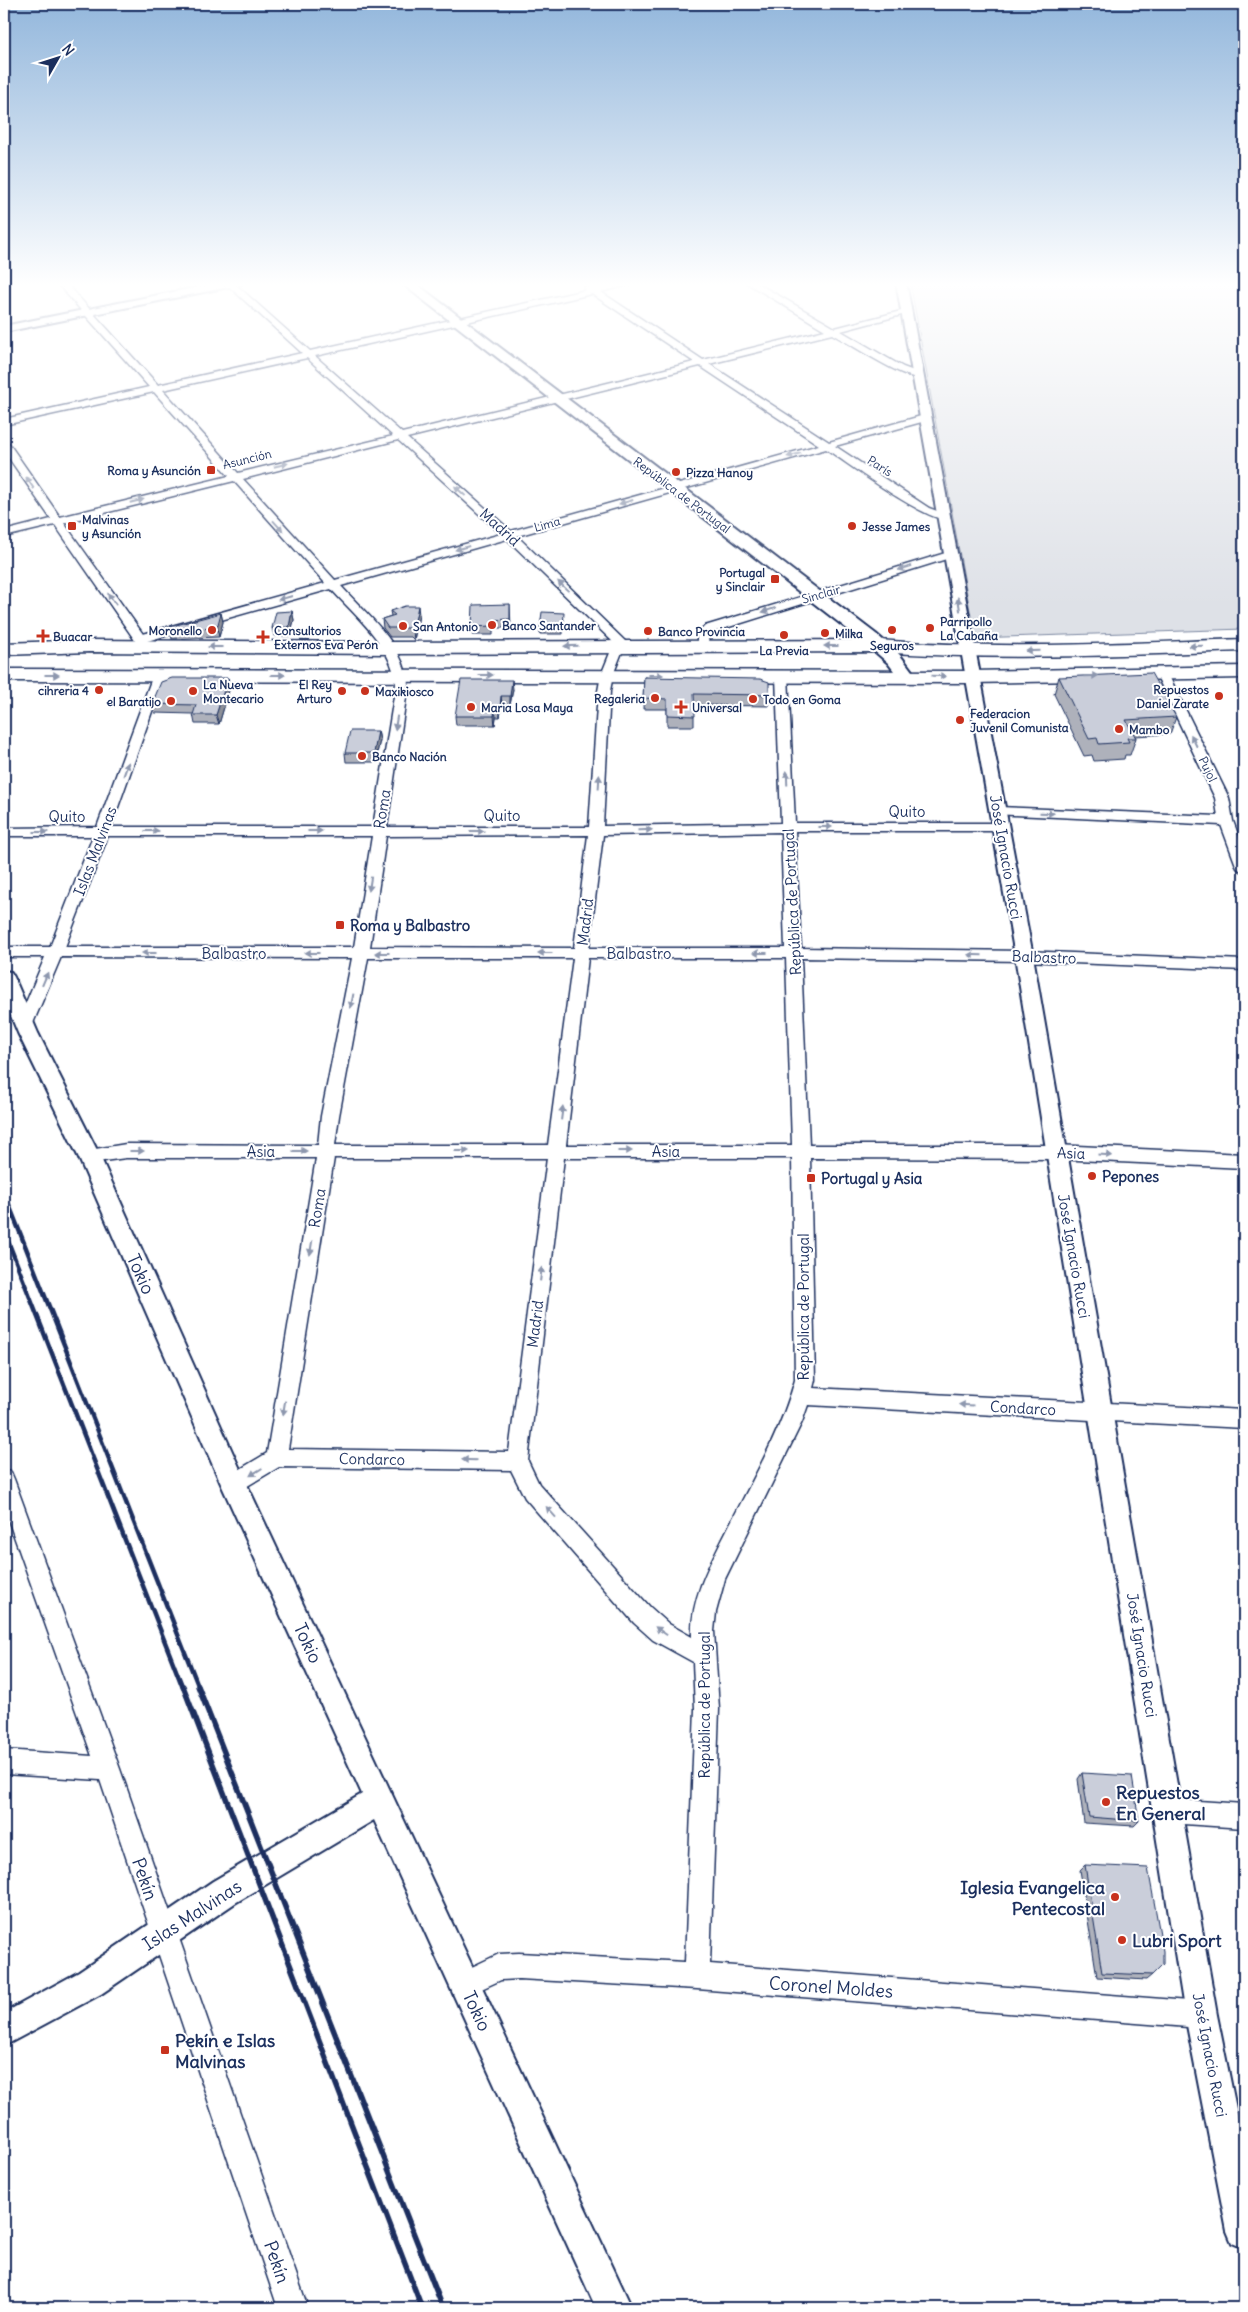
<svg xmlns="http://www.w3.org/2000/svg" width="1248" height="2312" font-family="Delius,sans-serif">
<rect width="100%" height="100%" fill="#fff"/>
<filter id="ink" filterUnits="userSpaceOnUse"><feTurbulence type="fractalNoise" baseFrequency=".02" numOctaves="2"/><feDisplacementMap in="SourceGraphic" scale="10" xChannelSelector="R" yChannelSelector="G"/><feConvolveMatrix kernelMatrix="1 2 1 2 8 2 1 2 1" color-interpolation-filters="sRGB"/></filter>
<g filter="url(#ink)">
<!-- green -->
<path fill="#dee1e7" stroke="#7c88a2" d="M910,282h334v347l-269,9z"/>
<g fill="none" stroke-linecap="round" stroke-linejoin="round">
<!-- minor casing -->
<g stroke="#1b2f5e" stroke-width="3">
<path id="minor" d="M56,282h9l93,103 144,-32 -78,-71h9l77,69 276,-61 -2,-2 4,-3c15,5 35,-3 52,-3l-39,10 102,68 122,-30 -80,-48h10l80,46 70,-18 4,3 -68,18 62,36 19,7v4c-16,3 -73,-35 -90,-44l-123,30 120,78 92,-26h8v4l-94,26 94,62 19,7v4c-19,5 -102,-57 -122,-70l-309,87 109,106 -13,33 -3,16 -7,135 178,-3 -5,-148 6,-4 6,4 7,148h206l7,4 -7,4h-206l6,117 223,3 220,9v10l-220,-9 -223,-3 8,187h247l188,9v14l-188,-9 -246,-1 5,222 -2,8 431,22v18l-436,-23 -6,17 -77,157 -9,33 -2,19 5,78 -9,255 491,38 9,4 4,9 -4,9 -9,4 -504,-39 -178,-10 -18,1 -37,17 -9,-4 -4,-9 4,-9 44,-21 20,-1 166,9 10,-253 -2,-47 -40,-22 -19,-17 -109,-125 -14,-28 -232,-3 -45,27 -7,-3 -3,-7 3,-7 40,-24 49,-295h-190l-37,5 -6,-2 -3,-5 3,-5 43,-7 192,1 3,-29 31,-158 -291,-1 -30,71h-12l-2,-4 28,-67h-41v-10h46l43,-111h-89v-8l93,-1 56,-152 6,-4 6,4 -54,152h262l23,-143c-4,-39 -41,-68 -65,-95l-191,54 -4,-1 -81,-117 -51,12v-6l47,-12 -47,-68v-10l4,1 52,75 169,-41 -75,-84 -150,33v-6l145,-32zM592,294l102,68 -292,71 -87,-77zM307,358l86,78 -155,37 -75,-83zM700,366l119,79 -308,86 -104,-93zM398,440l103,94 -166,46 -92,-101zM234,481l91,102 -182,51 -79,-111zM507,539l107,104 -13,32 -3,16 -9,136h-202l21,-143c-4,-40 -42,-70 -67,-98zM781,832l4,116h-196l14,-113zM588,835l-14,113 -204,-1 16,-111zM108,836h264l-18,111h-289zM368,958h205l-25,187h-213l4,-29zM588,958h198l6,187h-226zM334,1158h213l-38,294 -221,-3zM564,1158h228l3,222c-14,50 -40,96 -64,142 -18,36 -41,74 -39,115l-23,-13 -19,-17 -111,-123 -11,-23z
M952,551l6,3 -2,2 -243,76 -4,3 -2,14 -4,1 -6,-4v-12l8,-8z
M1162,670l6,4 61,124 4,23 11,29v23l-7,-5 -16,-43 -228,-11 -2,-3 7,-4 220,9 -3,-18 -59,-124z
M4,1470l7,2 3,7 106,290 188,539h-30l-178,-528 -96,-6v-24l88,6 -88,-248z
M1168,1799l76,5v24l-76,-5 -9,-3 -3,-9 3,-9z"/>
</g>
<!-- tertiary casing -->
<g stroke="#1b2f5e" stroke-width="4">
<path id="tertiary" d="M223,282h21l-5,3 -235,47v-6z
M896,282h10l127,674 184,1059 27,133v100l-12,-5 -5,-12 -42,-216 -170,-1059z
M4,971l7,1 3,5 24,56 62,123 144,322 388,830h-36l-222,-488 -139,83 -134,91 -97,52v-33l75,-41 134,-91 149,-87 -141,-310 -143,-328 -60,-123 -14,-34z"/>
</g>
<!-- secondary casing -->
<g stroke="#1b2f5e" stroke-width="4">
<path id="secondary" d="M400,282h14l462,352 24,21 15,20 -3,4h-12l-12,-16 -24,-21z"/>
</g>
<!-- trunk casing -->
<g stroke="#1b2f5e" stroke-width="3">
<path id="trunk" d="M1244,639v12c-122,4 -243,10 -365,1l-489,2 -301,-2 -85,3v-12l85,-3 301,2 489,-2c122,10 243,3 365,-1z
M1244,666v12l-271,5 -969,-2v-12l969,2z"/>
</g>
<!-- minor -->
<use href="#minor" fill="#fff" fill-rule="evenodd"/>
<!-- tertiary -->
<use href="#tertiary" fill="#fff" fill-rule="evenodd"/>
<!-- secondary -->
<use href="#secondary" fill="#fff" fill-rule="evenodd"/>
<!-- trunk -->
<use href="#trunk" fill="#fff" fill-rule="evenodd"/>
<!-- rail-far2 -->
<path stroke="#1b2f5e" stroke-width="3" d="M4,1193l2,6"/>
<!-- rail-far1 -->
<path stroke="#1b2f5e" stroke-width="4.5" d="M6,1197l193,491
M4,1231l179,457"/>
<!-- rail -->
<path stroke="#1b2f5e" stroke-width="5.5" d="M183,1686l239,622
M198,1686l245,622"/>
</g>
<!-- wall -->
<path fill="#aeb1bb" stroke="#1b2f5e" d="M510,604l1,24h-18v7h-21v-8z
M292,611l2,9 -4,16h-16l-2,-8z
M390,611l29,4 -5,25 -3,-3h-21l-7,-9 -1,-9 9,-3z
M221,613l2,9 -4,15 -47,2 -2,-9z
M564,619l-1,15h-23v-7z
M644,677l125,18v11l-75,-1v21h-27v-17h-24z
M1059,677l117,40 -6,17 -35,2 1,2 -6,17h-5l-1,4 -30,2 -2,-6 -8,1 -30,-62z
M228,678l2,9 -11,37h-24l-2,-10 -38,-1 -3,-9z
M513,689l-3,16h-8l-2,12h-4l-1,8h-39l-1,-9z
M378,731l2,9 -5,22h-29l-1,-9z
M1082,1773l57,48 -5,5 -50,-3 -6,-44z
M1085,1865l67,110 -6,5 -49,-3 -17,-107z"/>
<!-- shaded-wall -->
<path fill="#8d9099" stroke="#1b2f5e" d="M418,606l1,9 -5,25 -1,-9z
M292,611l2,9 -4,16 -1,-9z
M221,613l2,9 -4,15 -2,-9z
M228,678l2,9 -11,37 -3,-9z
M512,680l1,9 -3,16v-9z
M501,696l1,9 -2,12v-9z
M495,708l1,9 -1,8 -1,-9z
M378,731l2,9 -5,22 -1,-9z"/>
<!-- building -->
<path fill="#caceda" stroke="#1b2f5e" d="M510,604v15l-18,1v6l-20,1 1,-22z
M405,606h13l-5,25 -3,-3h-22l-6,-9 13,-4 -5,-4z
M292,611l-3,16 -17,1 4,-16z
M542,612l22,1 -1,14h-23z
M221,613l-4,15 -47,2 -1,-3z
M1151,673l25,44 -50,3 10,18h-9l2,4 -30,2 -2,-6 -8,1 -30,-62z
M644,677l116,2 9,3v13l-75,-1 1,22 -28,-1v-16l-24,-1z
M172,678h56l-12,37h-23l3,-10 -44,-1 9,-22z
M461,680h51l-2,16h-9l-1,12h-5l-1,8h-39z
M350,731h28l-4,22h-29z
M1082,1773l50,3 7,45 -50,-4z
M1085,1865l63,3 15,83v13l-11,11 -50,-2z"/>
<!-- one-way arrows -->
<defs><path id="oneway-solid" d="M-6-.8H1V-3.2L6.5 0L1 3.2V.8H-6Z" transform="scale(1.25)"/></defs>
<g fill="#8d97ae">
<use href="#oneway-solid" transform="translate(794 455) rotate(165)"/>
<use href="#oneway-solid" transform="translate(281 465) rotate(-14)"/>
<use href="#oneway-solid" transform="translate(30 483) rotate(-124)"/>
<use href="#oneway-solid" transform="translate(460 491) rotate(-138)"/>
<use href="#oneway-solid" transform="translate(137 501) rotate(-14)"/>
<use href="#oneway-solid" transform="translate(626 502) rotate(164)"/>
<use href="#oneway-solid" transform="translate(278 526) rotate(48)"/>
<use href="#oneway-solid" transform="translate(462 548) rotate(164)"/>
<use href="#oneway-solid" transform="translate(905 568) rotate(163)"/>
<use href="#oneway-solid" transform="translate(563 586) rotate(-137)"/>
<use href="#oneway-solid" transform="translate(285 598) rotate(164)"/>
<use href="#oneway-solid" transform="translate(112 599) rotate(-126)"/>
<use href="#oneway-solid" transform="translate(959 604) rotate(-99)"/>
<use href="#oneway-solid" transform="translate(769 610) rotate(162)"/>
<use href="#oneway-solid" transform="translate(571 646) rotate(179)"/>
<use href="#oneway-solid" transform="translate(831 646) rotate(-180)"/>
<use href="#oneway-solid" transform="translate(1196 646) rotate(178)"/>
<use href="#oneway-solid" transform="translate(215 647) rotate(-180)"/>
<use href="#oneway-solid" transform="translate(1033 651) rotate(178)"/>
<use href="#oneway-solid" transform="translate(52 675)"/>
<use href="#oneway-solid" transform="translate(278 675)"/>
<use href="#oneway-solid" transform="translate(486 675)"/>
<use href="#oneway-solid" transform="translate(656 675)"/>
<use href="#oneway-solid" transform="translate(939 676) rotate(2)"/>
<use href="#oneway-solid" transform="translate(1091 676) rotate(-1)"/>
<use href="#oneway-solid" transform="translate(396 723) rotate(99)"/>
<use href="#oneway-solid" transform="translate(1194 741) rotate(-116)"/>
<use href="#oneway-solid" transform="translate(126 769) rotate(-70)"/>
<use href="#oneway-solid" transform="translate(787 778) rotate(-92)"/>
<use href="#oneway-solid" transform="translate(599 782) rotate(-87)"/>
<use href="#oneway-solid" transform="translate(1047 813) rotate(2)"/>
<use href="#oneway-solid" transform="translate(825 827)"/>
<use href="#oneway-solid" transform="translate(645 830) rotate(-1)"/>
<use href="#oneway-solid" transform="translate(152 831)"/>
<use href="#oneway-solid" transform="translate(315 831)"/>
<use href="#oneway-solid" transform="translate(477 831)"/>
<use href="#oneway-solid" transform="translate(41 832)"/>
<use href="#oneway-solid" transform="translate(370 884) rotate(99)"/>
<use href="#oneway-solid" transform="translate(149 953) rotate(-180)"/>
<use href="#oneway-solid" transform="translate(312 953) rotate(-180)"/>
<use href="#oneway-solid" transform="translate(382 953) rotate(180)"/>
<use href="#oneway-solid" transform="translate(545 953) rotate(180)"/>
<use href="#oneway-solid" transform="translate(760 953) rotate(-180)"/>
<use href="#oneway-solid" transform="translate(975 955) rotate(-179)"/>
<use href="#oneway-solid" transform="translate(45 979) rotate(-67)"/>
<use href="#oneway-solid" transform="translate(352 1001) rotate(101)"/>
<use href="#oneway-solid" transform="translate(562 1113) rotate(-83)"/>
<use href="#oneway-solid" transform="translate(137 1151)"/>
<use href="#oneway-solid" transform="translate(300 1151)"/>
<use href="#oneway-solid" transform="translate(462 1151)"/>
<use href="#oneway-solid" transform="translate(625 1151)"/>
<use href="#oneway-solid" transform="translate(1105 1155) rotate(3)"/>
<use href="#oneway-solid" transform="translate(311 1248) rotate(99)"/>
<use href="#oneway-solid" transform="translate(541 1274) rotate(-83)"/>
<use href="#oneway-solid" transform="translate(966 1405) rotate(-177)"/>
<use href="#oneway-solid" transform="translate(284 1408) rotate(99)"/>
<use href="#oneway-solid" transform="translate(469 1460) rotate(-179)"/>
<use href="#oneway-solid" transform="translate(256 1472) rotate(148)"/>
<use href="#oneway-solid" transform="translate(551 1512) rotate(-132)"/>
<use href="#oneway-solid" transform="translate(661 1631) rotate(-145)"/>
</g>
</g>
<!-- sky -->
<linearGradient id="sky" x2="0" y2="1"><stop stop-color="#93b7dc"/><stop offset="0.47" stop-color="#fff"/><stop offset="1" stop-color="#fff" stop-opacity="0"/></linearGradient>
<rect width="1248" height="606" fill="url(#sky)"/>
<!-- markers -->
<g fill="#c8321e" stroke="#fff" stroke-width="2">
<rect x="206" y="465" width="10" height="10" rx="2.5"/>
<circle cx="676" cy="472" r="5"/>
<rect x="67" y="521" width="10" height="10" rx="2.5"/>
<circle cx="852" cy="526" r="5"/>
<rect x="770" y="574" width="10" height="10" rx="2.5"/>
<circle cx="492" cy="625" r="5"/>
<circle cx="403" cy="626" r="5"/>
<circle cx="930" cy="628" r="5"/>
<circle cx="212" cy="630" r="5"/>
<circle cx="892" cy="630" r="5"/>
<circle cx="648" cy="631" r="5"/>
<circle cx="825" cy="633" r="5"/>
<circle cx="784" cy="635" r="5"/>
<path d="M40.5 628.5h5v5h5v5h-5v5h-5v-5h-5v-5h5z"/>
<path d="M260.5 629.5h5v5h5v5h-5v5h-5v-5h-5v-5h5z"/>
<circle cx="99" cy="690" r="5"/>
<circle cx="193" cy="691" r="5"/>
<circle cx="342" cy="691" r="5"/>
<circle cx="365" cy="691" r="5"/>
<circle cx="1219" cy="696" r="5"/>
<circle cx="655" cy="698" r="5"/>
<circle cx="753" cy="699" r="5"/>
<circle cx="171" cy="701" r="5"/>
<circle cx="471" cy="707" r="5"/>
<path d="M678.5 699.5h5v5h5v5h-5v5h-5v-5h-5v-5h5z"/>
<circle cx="960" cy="720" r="5"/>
<circle cx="1119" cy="729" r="5"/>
<circle cx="362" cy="756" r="5"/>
<rect x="335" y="920" width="10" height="10" rx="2.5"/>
<circle cx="1092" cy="1176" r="5"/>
<rect x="806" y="1173" width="10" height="10" rx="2.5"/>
<circle cx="1106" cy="1802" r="5"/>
<circle cx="1115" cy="1897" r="5"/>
<circle cx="1122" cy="1940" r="5"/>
<rect x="160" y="2045" width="10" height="10" rx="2.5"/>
</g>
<g text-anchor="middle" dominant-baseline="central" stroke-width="4" stroke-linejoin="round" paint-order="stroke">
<!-- far-street labels -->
<g font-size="12" fill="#1b2f5e" stroke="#fff">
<text transform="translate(247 459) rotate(-14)">Asunción</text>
<text transform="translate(880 466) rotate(33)">París</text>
<text transform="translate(682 495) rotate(37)">República de Portugal</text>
<text transform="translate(547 524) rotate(-16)">Lima</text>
<text transform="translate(821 594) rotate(-16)">Sinclair</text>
<text transform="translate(1208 769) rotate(64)">Pujol</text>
</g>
<!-- far-poi labels -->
<g font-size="12" font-weight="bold" fill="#1b2f5e" stroke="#fff" text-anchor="start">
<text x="201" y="470" text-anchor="end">Roma y Asunción</text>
<text x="686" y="472">Pizza Hanoy</text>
<text x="82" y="519">Malvinas<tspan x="82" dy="14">y Asunción</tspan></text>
<text x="862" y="526">Jesse James</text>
<text x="765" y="572" text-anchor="end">Portugal<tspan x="765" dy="14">y Sinclair</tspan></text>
<text x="940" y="621">Parripollo<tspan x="940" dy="14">La Cabaña</tspan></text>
<text x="502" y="625">Banco Santander</text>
<text x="413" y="626">San Antonio</text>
<text x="202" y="630" text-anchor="end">Moronello</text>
<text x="274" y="630">Consultorios<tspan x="274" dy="14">Externos Eva Perón</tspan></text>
<text x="658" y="631">Banco Provincia</text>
<text x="835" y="633">Milka</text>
<text x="53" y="636">Buacar</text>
<text x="892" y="645" text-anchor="middle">Seguros</text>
<text x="784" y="650" text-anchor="middle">La Previa</text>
<text x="203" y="684">La Nueva<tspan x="203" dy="14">Montecario</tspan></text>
<text x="332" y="684" text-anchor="end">El Rey<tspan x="332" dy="14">Arturo</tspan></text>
<text x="1209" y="689" text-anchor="end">Repuestos<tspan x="1209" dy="14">Daniel Zarate</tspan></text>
<text x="89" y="690" text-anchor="end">cihreria 4</text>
<text x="375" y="691">Maxikiosco</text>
<text x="645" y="698" text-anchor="end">Regaleria</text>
<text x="763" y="699">Todo en Goma</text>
<text x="161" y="701" text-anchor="end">el Baratijo</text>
<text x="481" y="707">Maria Losa Maya</text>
<text x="692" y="707">Universal</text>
<text x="970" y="713">Federacion<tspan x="970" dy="14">Juvenil Comunista</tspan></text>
<text x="1129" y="729">Mambo</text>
<text x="372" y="756">Banco Nación</text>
</g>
<!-- street labels -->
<g font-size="15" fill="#1b2f5e" stroke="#fff">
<text transform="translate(500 527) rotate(42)">Madrid</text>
<text transform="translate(382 809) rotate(-81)">Roma</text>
<text x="907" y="811">Quito</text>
<text x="502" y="815">Quito</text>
<text x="67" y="816">Quito</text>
<text transform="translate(95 851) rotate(-69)">Islas Malvinas</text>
<text transform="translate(1006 857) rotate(80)">José Ignacio Rucci</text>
<text transform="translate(792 902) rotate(-93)">República de Portugal</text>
<text transform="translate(585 922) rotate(-83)">Madrid</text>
<text x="234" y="953">Balbastro</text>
<text x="639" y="953">Balbastro</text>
<text transform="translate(1044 957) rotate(2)">Balbastro</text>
<text x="261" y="1151">Asia</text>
<text x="666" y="1151">Asia</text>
<text transform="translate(1071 1153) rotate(2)">Asia</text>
<text transform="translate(317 1208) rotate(-81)">Roma</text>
<text transform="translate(1074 1256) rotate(80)">José Ignacio Rucci</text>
<text transform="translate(803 1307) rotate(-90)">República de Portugal</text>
<text transform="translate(535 1324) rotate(-83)">Madrid</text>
<text transform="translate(1023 1408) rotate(3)">Condarco</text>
<text transform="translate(372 1459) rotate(1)">Condarco</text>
<text transform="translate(1142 1655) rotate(81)">José Ignacio Rucci</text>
<text transform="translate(704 1705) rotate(-90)">República de Portugal</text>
<text transform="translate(1210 2055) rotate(79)">José Ignacio Rucci</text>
</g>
<!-- poi labels -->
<g font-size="15" font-weight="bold" fill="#1b2f5e" stroke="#fff" text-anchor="start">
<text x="350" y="925">Roma y Balbastro</text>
<text x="1102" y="1176">Pepones</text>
<text x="821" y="1178">Portugal y Asia</text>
</g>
<!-- near-street labels -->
<g font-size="18" fill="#1b2f5e" stroke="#fff">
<text transform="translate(141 1274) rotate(66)">Tokio</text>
<text transform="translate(308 1643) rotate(65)">Tokio</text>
<text transform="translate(145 1879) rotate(71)">Pekín</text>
<text transform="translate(192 1915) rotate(-33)">Islas Malvinas</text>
<text transform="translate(831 1987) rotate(4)">Coronel Moldes</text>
<text transform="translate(477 2011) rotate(65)">Tokio</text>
<text transform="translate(277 2262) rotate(71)">Pekín</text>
</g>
<!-- near-poi labels -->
<g font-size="18" font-weight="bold" fill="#1b2f5e" stroke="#fff" text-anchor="start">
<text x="1116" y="1792">Repuestos<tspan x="1116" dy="21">En General</tspan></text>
<text x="1105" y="1887" text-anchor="end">Iglesia Evangelica<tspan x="1105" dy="21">Pentecostal</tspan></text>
<text x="1132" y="1940">Lubri Sport</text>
<text x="175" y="2040">Pekín e Islas<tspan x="175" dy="21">Malvinas</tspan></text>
</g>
</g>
<!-- margin -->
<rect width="1248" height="2312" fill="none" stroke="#fff" stroke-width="20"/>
<rect x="10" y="10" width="1228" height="2292" fill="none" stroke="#1b2f5e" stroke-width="2" filter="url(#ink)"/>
<!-- north arrow -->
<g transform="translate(58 58) rotate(51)" stroke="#ffffff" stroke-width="4" paint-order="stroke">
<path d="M0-4L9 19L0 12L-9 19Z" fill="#1b2f5e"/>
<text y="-8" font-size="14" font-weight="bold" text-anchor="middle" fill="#1b2f5e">N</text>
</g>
</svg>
